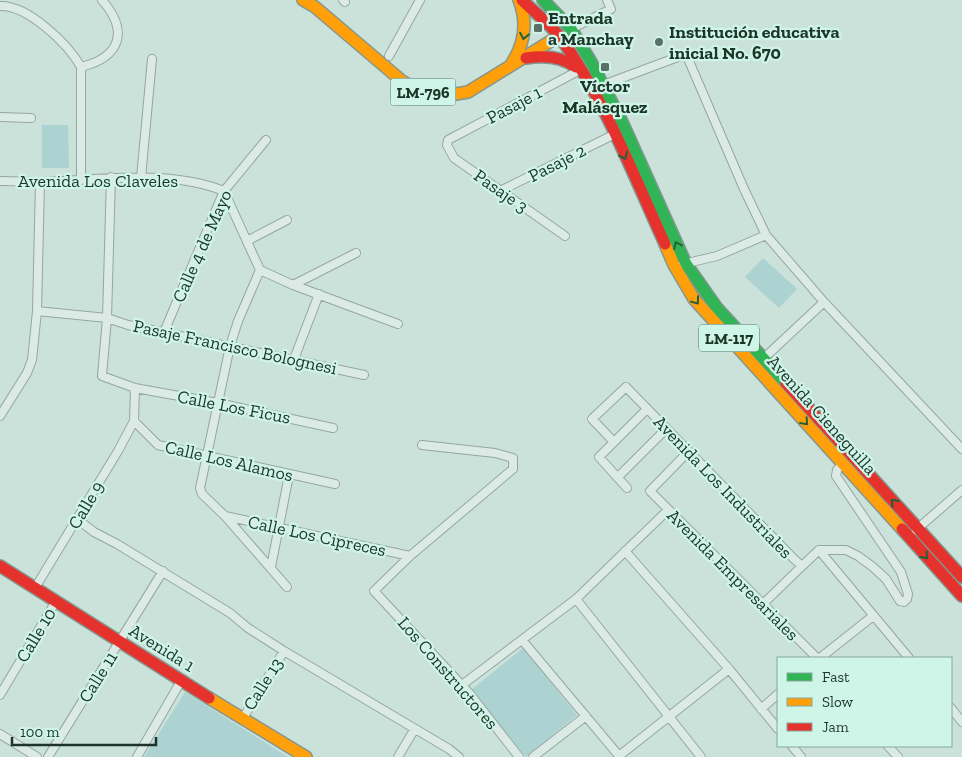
<svg xmlns="http://www.w3.org/2000/svg" width="962" height="757" font-family="'Zilla Slab',serif">
<rect width="100%" height="100%" fill="#cae2da"/>
<!-- green -->
<path fill="#acd3d2" d="M42,125h26l1,43h-27z
M763,258l34,31 -18,19 -34,-31z
M523,648l54,67 -51,42 -55,-67z
M185,692l103,65h-144z"/>
<g fill="none" stroke-linecap="round" stroke-linejoin="round">
<!-- street casing -->
<g stroke="#94a79f" stroke-width="10">
<path id="street" d="M343,0l2,2
M0,6c28,-1 68,38 81,61
M571,29l40,-20 -4,-9
M389,56l31,-56
M81,67c40,-10 48,-36 21,-67
M603,85l83,-31 58,135 22,46 58,67 138,147
M0,117l31,1
M141,178l11,-119
M81,180v-113
M0,181c14,0 28,1 42,1 59,-2 126,-13 182,9l36,79 33,15 105,39
M500,191l115,-57
M565,236l-111,-78 -7,-13 1,-5 132,-70
M247,241l40,-21
M683,264l34,-8 49,-21
M260,270l-22,51 -8,25 -30,142 2,6 23,22 62,71
M293,285l63,-32
M37,311l70,7 21,7 236,50
M164,332l60,-141 42,-51
M294,359l25,-65
M763,359l61,-57
M135,388l83,15 115,25
M0,416l27,-43 5,-13 5,-49 3,-129
M134,421l24,24 177,39
M614,442l-22,-23 34,-32 169,173 7,6 17,-16 90,108
M422,445l73,8 18,5v11l-103,87 -36,35 96,103 49,63
M688,452l-38,39 167,167
M618,477l48,-48
M627,488l-28,-31 48,-48
M225,516l185,40
M77,519l17,13 23,12 113,69 18,15 36,23 165,98 10,8
M916,530l46,-40
M819,550h27l12,6 15,11 13,12 14,22 4,1 3,-3 1,-5 -7,-22 -65,-96 1,-6 5,-6
M625,551l104,118 49,60
M271,567l18,-92
M35,588l83,-137 16,-30 1,-33 -33,-12 5,-58 4,-141
M576,599l125,158
M763,604l39,-38
M522,640l98,117
M820,658l53,-42
M462,685l114,-86 92,-89
M0,695l56,-94
M951,708l11,14
M761,709l17,-15
M243,718l41,-67
M0,734l37,23
M792,746l9,11
M888,746l10,11
M619,756l110,-87
M48,757l115,-186
M137,757l44,-76
M398,757l16,-27
M533,757l53,-41"/>
</g>
<!-- fast casing -->
<g stroke="#84978f" stroke-width="14">
<path id="fast" d="M543,0l28,29 20,33 31,60 64,142 31,44 69,75"/>
</g>
<!-- slow casing -->
<g stroke="#84978f" stroke-width="14">
<path id="slow" d="M303,0l12,7 87,74 15,9 16,4 17,1 18,-3 91,-56
M512,63c13,-20 16,-40 7,-63
M665,244l9,21 20,34 208,230
M209,698l97,59"/>
</g>
<!-- jam casing -->
<g stroke="#84978f" stroke-width="14">
<path id="jam" d="M522,0c12,12 28,24 38,37 45,63 73,137 105,207
M526,58c18,-3 35,-2 50,9
M786,383l176,194
M902,529l60,67
M0,566l209,132"/>
</g>
<!-- street -->
<use href="#street" stroke="#dceae6" stroke-width="8"/>
<!-- fast -->
<use href="#fast" stroke="#30b455" stroke-width="11"/>
<!-- slow -->
<use href="#slow" stroke="#ff9f0a" stroke-width="11"/>
<!-- jam -->
<use href="#jam" stroke="#e5322d" stroke-width="11"/>
</g>
<!-- one-way arrows -->
<defs><path id="oneway-chevron" d="M-2-3.5L2.5 0L-2 3.5" fill="none" stroke-width="1.6" stroke-linecap="round" stroke-linejoin="round" transform="scale(1.25)"/></defs>
<g stroke="#236138">
<use href="#oneway-chevron" transform="translate(524 36) rotate(101)"/>
<use href="#oneway-chevron" transform="translate(624 156) rotate(65)"/>
<use href="#oneway-chevron" transform="translate(677 245) rotate(-115)"/>
<use href="#oneway-chevron" transform="translate(696 301) rotate(53)"/>
<use href="#oneway-chevron" transform="translate(805 422) rotate(48)"/>
<use href="#oneway-chevron" transform="translate(894 502) rotate(-132)"/>
<use href="#oneway-chevron" transform="translate(925 556) rotate(48)"/>
</g>
<!-- markers -->
<g fill="#597266" stroke="#cff5e9" stroke-width="2">
<rect x="533" y="23" width="10" height="10" rx="2.5"/>
<circle cx="659" cy="42" r="5"/>
<rect x="600" y="62" width="10" height="10" rx="2.5"/>
</g>
<g text-anchor="middle" dominant-baseline="central" stroke-width="4.5" stroke-linejoin="round" paint-order="stroke">
<!-- shield labels -->
<g fill="#cff5e9" stroke="#526f62" stroke-width="1">
<rect x="390.5" y="78.5" width="65" height="27" rx="4"/>
<rect x="699" y="324.5" width="60" height="27" rx="4"/>
</g>
<g font-size="16" font-weight="bold" fill="#1c3528">
<text x="423" y="92">LM-796</text>
<text x="729" y="338">LM-117</text>
</g>
<!-- poi labels -->
<g font-size="18" font-weight="bold" fill="#1c3528" stroke="#cff5e9" text-anchor="start">
<text x="548" y="18">Entrada<tspan x="548" dy="21">a Manchay</tspan></text>
<text x="669" y="32">Institución educativa<tspan x="669" dy="21">inicial No. 670</tspan></text>
<text x="605" y="86" text-anchor="middle">Víctor<tspan x="605" dy="21">Malásquez</tspan></text>
</g>
<!-- street labels -->
<g font-size="18" fill="#1c3528" stroke="#cff5e9">
<text transform="translate(514 105) rotate(-28)">Pasaje 1</text>
<text transform="translate(557 163) rotate(-27)">Pasaje 2</text>
<text x="98" y="181">Avenida Los Claveles</text>
<text transform="translate(501 191) rotate(35)">Pasaje 3</text>
<text transform="translate(202 246) rotate(-66)">Calle 4 de Mayo</text>
<text transform="translate(235 347) rotate(12)">Pasaje Francisco Bolognesi</text>
<text transform="translate(234 407) rotate(11)">Calle Los Ficus</text>
<text transform="translate(822 415) rotate(48)">Avenida Cieneguilla</text>
<text transform="translate(229 461) rotate(13)">Calle Los Alamos</text>
<text transform="translate(723 487) rotate(46)">Avenida Los Industriales</text>
<text transform="translate(86 505) rotate(-59)">Calle 9</text>
<text transform="translate(317 536) rotate(12)">Calle Los Cipreces</text>
<text transform="translate(733 575) rotate(45)">Avenida Empresariales</text>
<text transform="translate(36 635) rotate(-59)">Calle 10</text>
<text transform="translate(162 648) rotate(32)">Avenida 1</text>
<text transform="translate(448 673) rotate(49)">Los Constructores</text>
<text transform="translate(98 677) rotate(-58)">Calle 11</text>
<text transform="translate(263 684) rotate(-58)">Calle 13</text>
</g>
</g>
<!-- legend -->
<rect x="777" y="657" width="175" height="90" fill="#cff5e9" stroke="#87a89c"/>
<rect x="787" y="673" width="25" height="8" fill="#30b455" stroke="#87a89c"/>
<text x="822" y="682" font-size="15" fill="#1c3528">Fast</text>
<rect x="787" y="698" width="25" height="8" fill="#ff9f0a" stroke="#87a89c"/>
<text x="822" y="707" font-size="15" fill="#1c3528">Slow</text>
<rect x="787" y="723" width="25" height="8" fill="#e5322d" stroke="#87a89c"/>
<text x="822" y="732" font-size="15" fill="#1c3528">Jam</text>
<!-- scale -->
<path d="M12 737v8h144v-8" fill="none" stroke="#1c3528" stroke-width="2.5"/>
<text x="20" y="737" font-size="15" fill="#1c3528" stroke="#cff5e9" stroke-width="4" paint-order="stroke">100 m</text>
</svg>
